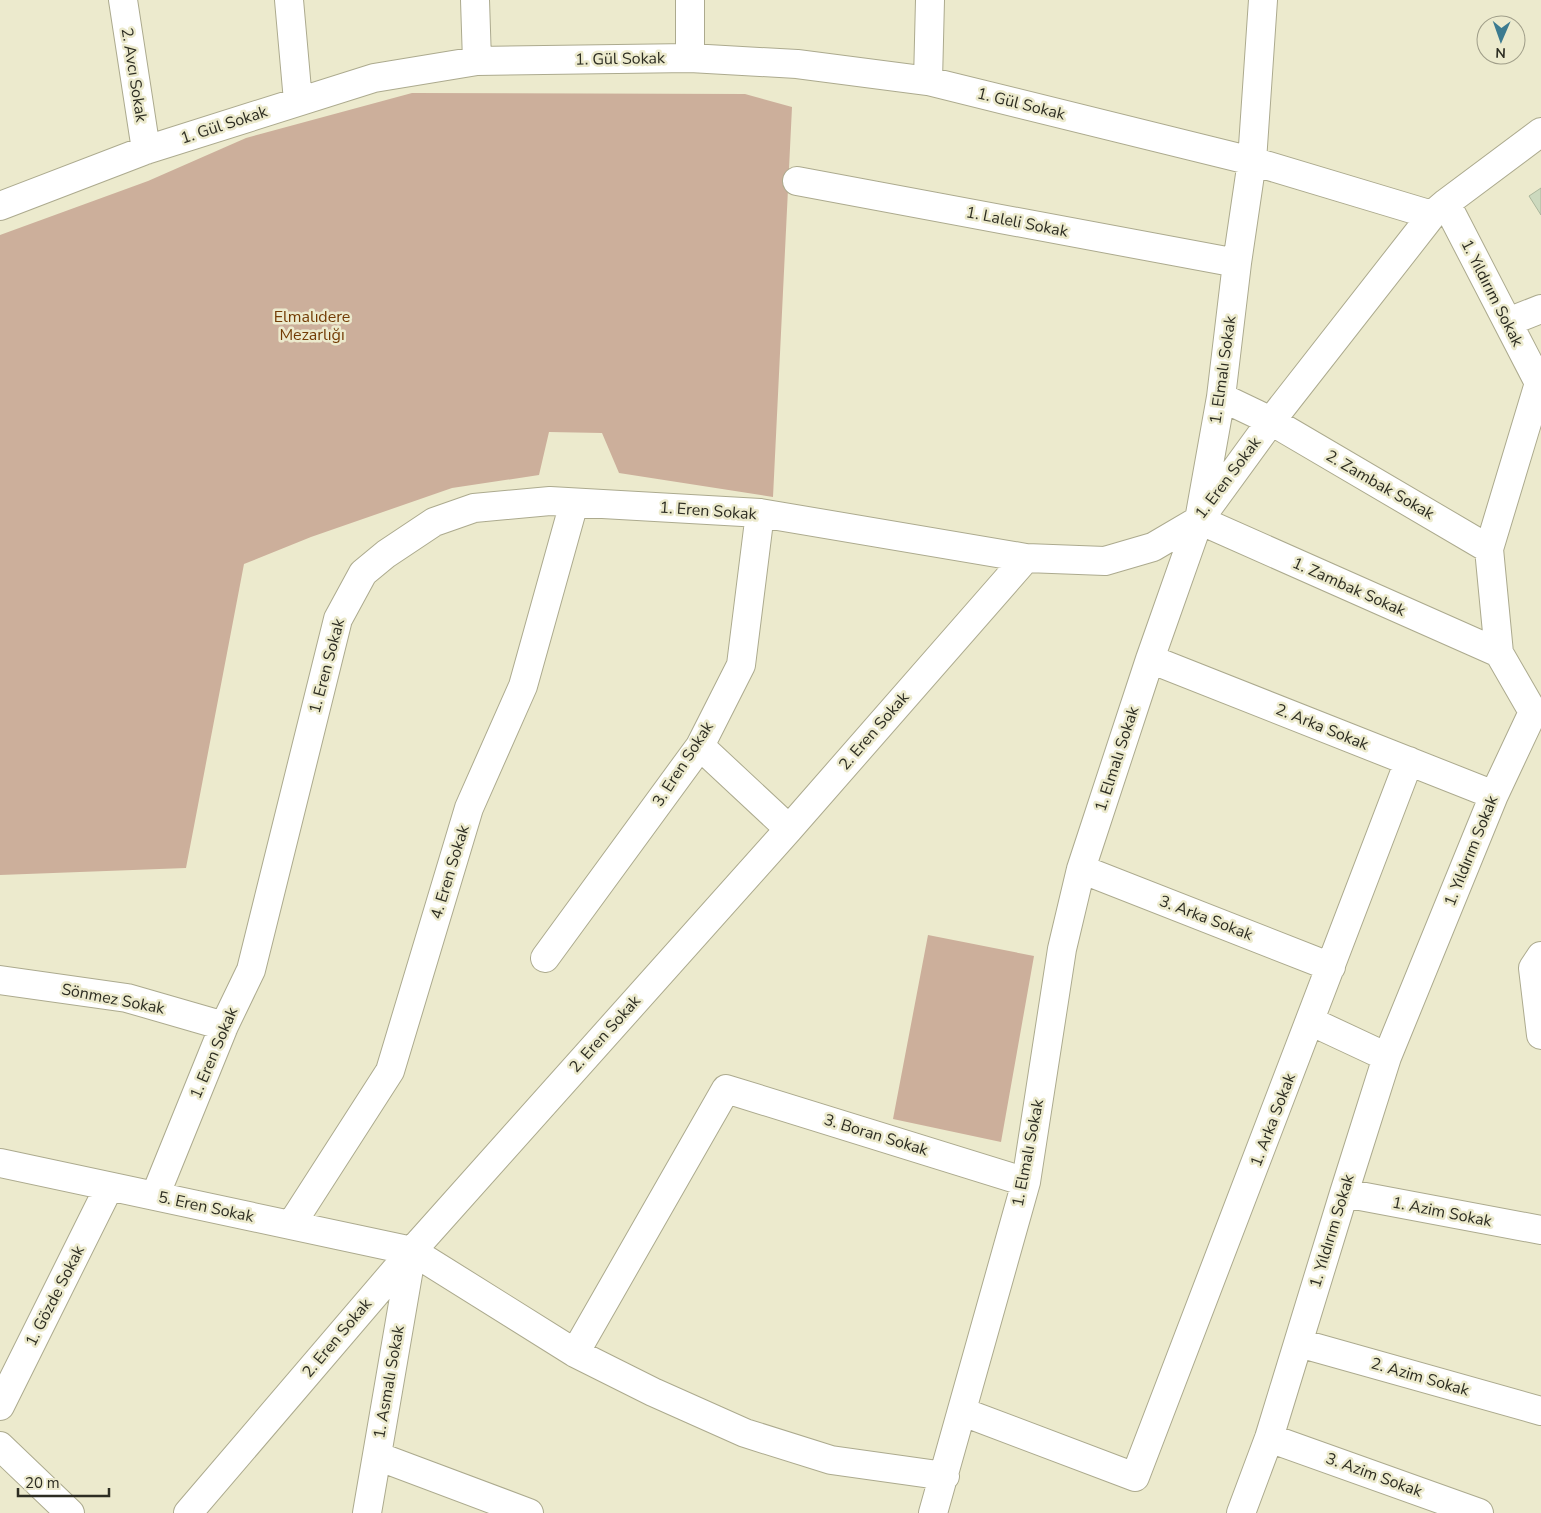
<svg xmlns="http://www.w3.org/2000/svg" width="1541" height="1513" font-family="'Nunito Sans',sans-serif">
<rect width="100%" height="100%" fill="#eceacd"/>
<!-- green -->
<path fill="#ccaf9b" d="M412,93l333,1 47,13 -19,390 -154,-24 -17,-40 -53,-1 -10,43 -87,13 -141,49 -67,27 -58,304 -186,7v-640l148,-54 98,-43z
M928,935l106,21 -33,186 -108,-23z"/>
<!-- building -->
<path fill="#ccd9be" stroke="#aab69c" d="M1541,188v27l-12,-19z"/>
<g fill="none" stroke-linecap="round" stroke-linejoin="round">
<!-- minor casing -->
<g stroke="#acaa8e" stroke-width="30">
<path id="minor" d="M123,0l23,150
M289,0l9,101
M475,0l2,61
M690,58v-58
M928,81l2,-81
M797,181l440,82
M0,206l146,-56 228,-72 103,-17 213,-3 107,6 131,17 324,80 180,54
M1508,322l33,-13
M1221,397l50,24 218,128
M1199,520l300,133
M1150,659l344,136
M700,746l89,83
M1081,869l250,98
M1541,956l-8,12 8,67
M545,958l155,-212 41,-81 19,-152
M0,980l127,18 97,28
M1310,1021l77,36
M0,1163l412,88 163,102 78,39 92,41 86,27 114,16
M1344,1193l197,37
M155,1196l69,-170 27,-56 87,-351 25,-46 23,-19 48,-32 40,-14 76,-7 210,12 266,45 79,3 48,-14 46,-27 72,-99 161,-206 14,-12 95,-71
M291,1225l99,-154 79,-263 54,-122 51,-183
M1299,1343l242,68
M575,1353l151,-264 300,93
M0,1406l109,-219
M963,1412l172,65 274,-716
M1269,1438l210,75
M0,1446l70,67
M377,1456l152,57
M188,1513l224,-262 377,-422 237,-271
M367,1513l45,-262
M933,1513l93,-331 36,-233 19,-80 69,-210 49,-139 22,-123 16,-134 15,-102 11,-161
M1241,1513l28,-75 75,-245 43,-136 107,-262 39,-83 -34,-59 -10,-104 50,-166 -93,-180"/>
</g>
<!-- minor -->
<use href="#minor" stroke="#fff" stroke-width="28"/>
</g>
<g text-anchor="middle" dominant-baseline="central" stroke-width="5" stroke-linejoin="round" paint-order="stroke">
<!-- street labels -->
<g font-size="16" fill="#2d2d22" stroke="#eceacd">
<text transform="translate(620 59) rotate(-1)">1. Gül Sokak</text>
<text transform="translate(134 75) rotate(81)">2. Avcı Sokak</text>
<text transform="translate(1021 104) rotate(14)">1. Gül Sokak</text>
<text transform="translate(224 125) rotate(-18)">1. Gül Sokak</text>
<text transform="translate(1017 222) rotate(11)">1. Laleli Sokak</text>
<text transform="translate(1492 293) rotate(63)">1. Yıldırım Sokak</text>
<text transform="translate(1223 370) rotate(-82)">1. Elmalı Sokak</text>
<text transform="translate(1228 478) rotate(-53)">1. Eren Sokak</text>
<text transform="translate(1380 485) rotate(30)">2. Zambak Sokak</text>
<text transform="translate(708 511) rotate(4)">1. Eren Sokak</text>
<text transform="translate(1349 587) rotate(24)">1. Zambak Sokak</text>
<text transform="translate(327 666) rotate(-75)">1. Eren Sokak</text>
<text transform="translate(1322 727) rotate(22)">2. Arka Sokak</text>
<text transform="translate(874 731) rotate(-49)">2. Eren Sokak</text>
<text transform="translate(1117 759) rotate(-72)">1. Elmalı Sokak</text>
<text transform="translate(683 764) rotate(-57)">3. Eren Sokak</text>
<text transform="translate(1471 851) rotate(-68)">1. Yıldırım Sokak</text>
<text transform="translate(450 872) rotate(-73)">4. Eren Sokak</text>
<text transform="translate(1206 918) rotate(21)">3. Arka Sokak</text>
<text transform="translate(113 999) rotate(11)">Sönmez Sokak</text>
<text transform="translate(605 1034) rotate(-48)">2. Eren Sokak</text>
<text transform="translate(214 1053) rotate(-67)">1. Eren Sokak</text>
<text transform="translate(1273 1120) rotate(-69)">1. Arka Sokak</text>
<text transform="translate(876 1135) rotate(17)">3. Boran Sokak</text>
<text transform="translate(1028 1153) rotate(-79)">1. Elmalı Sokak</text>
<text transform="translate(206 1207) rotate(12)">5. Eren Sokak</text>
<text transform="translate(1442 1212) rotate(11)">1. Azim Sokak</text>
<text transform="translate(1332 1231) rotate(-73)">1. Yıldırım Sokak</text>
<text transform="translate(55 1296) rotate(-63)">1. Gözde Sokak</text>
<text transform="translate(337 1338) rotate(-50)">2. Eren Sokak</text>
<text transform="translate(1420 1377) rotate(16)">2. Azim Sokak</text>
<text transform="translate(389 1382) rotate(-80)">1. Asmalı Sokak</text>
<text transform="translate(1374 1475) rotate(20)">3. Azim Sokak</text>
</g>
<!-- park labels -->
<g font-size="16" fill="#723b04" stroke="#eceacd">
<text x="312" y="317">Elmalıdere<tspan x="312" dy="18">Mezarlığı</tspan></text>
</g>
</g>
<!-- north arrow -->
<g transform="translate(1501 40) rotate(182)"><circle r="24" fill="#eceacd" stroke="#a09e89"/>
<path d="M0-4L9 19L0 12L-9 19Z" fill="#3c7b90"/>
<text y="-8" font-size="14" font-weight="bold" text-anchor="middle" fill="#2d2d22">N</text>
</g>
<!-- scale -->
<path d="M18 1488v8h91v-8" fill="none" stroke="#2d2d22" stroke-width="2.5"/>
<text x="25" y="1488" font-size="15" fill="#2d2d22" stroke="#eceacd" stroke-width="4" paint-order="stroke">20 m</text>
</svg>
